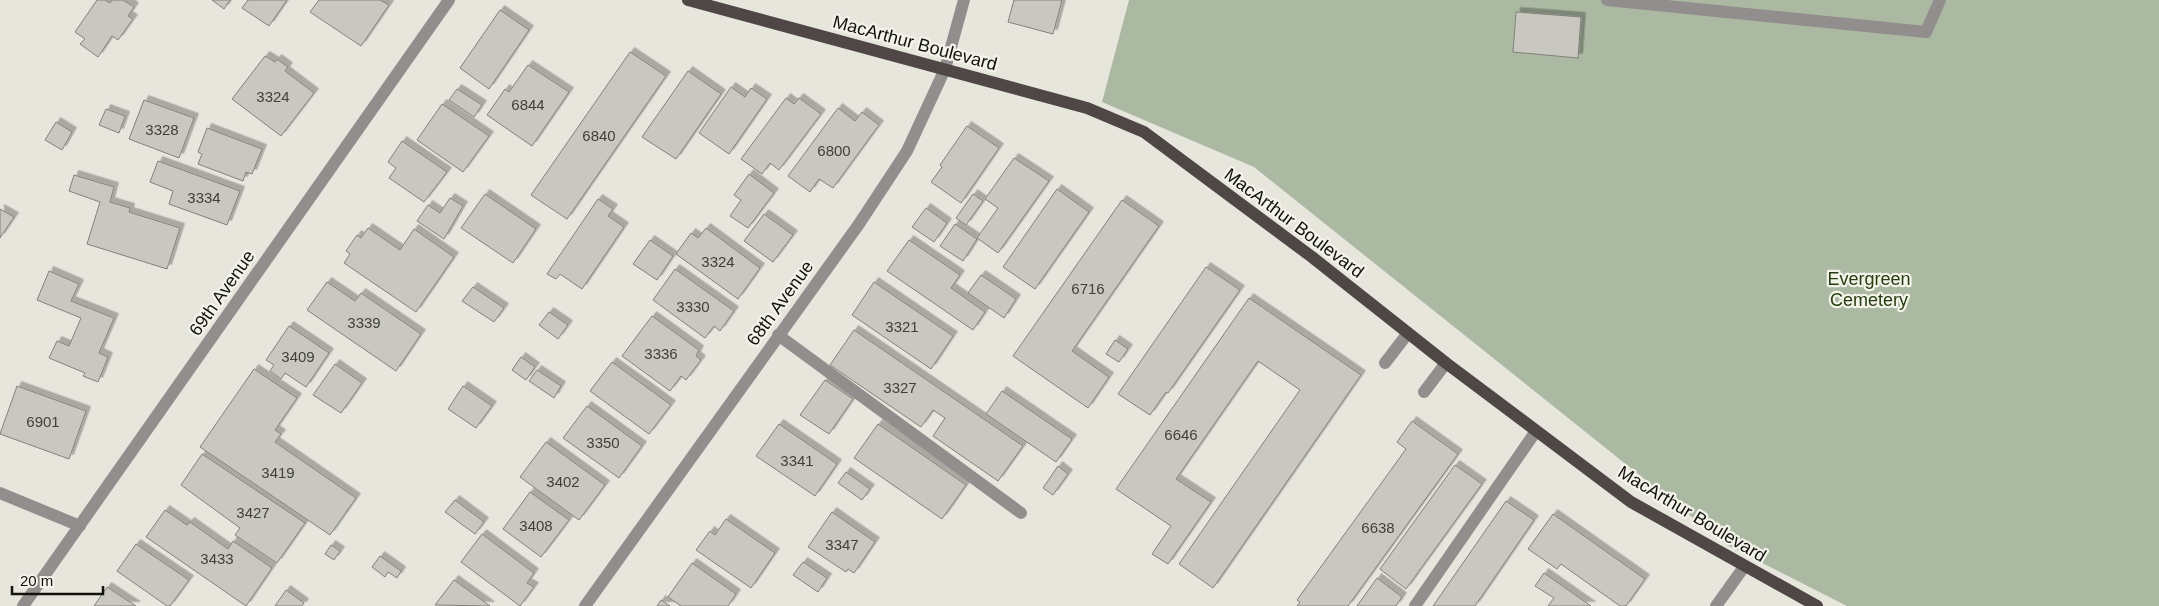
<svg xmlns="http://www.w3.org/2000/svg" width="2159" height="606" font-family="Arial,sans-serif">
<defs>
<filter id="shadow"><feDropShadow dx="4.5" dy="-4.5" stdDeviation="0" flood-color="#0004"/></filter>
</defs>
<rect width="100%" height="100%" fill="#e7e6dd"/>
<!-- green -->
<path fill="#abb8a2" d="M1129,0h1030v606h-312l-120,-61 -473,-378 -152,-65z"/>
<!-- building -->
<path fill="#c9c8c0" stroke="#828179" filter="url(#shadow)" d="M97,0h8l5,3 2,-3h11l11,7 -6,9 5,3 -15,21 -6,-4 -14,21 -18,-13 5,-5 -10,-7z
M212,0h18l-6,9z
M248,0h39l-18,26 -27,-18z
M319,0h61l9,5 -28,41 -51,-34z
M1014,0h48l-9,34 -45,-12z
M500,10l29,20 -40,59 -29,-21z
M1516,12l65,5 -3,41 -65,-6z
M630,52l36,24 -99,143 -36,-24z
M265,56l10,6 2,-3 11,8 -3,4 29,22 -33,43 -49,-37z
M528,65l41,27 -37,54 -45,-31 18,-26 4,3z
M688,71l33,23 -45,65 -34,-22z
M731,87l14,10 6,-9 16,11 -38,55 -30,-21z
M457,89l25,16 -8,12 -25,-17z
M786,98l8,6 5,-6 22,16 -42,56 -9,-7 -8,11 -21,-15z
M144,100l50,18 -15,40 -50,-19z
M442,104l47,32 -26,36 -46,-32z
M838,108l17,13 7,-9 17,13 -46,63 -14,-9 -9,13 -22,-16z
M106,109l19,7 -6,17 -20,-8z
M56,122l16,10 -10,18 -17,-10z
M967,126l32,22 -38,55 -30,-21 11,-15 -2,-2z
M207,128l55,21 -10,25 -6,-2 -3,9 -45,-17 4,-10 -4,-2z
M402,141l45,31 -23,30 -35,-24 7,-10 -8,-6z
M1014,158l35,23 -51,72 -21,-15 21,-30 -13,-9z
M158,161l82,30 -13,34 -58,-21 4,-13 -23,-9z
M749,174l25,19 -26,35 -18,-12 11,-16 -7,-5z
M74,175l40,12 -4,15 20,6 -1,4 51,16 -13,41 -80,-25 13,-42 -31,-11z
M1057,189l32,23 -54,77 -32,-22z
M485,194l51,35 -23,34 -52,-35z
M973,194l10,7 -17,24 -10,-7z
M450,198l13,8 -19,33 -27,-18 11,-16 12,8z
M598,199l15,10 -5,7 16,11 -42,62 -22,-15 -4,5 -9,-5z
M1122,200l37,26 -87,125 37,26 -21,31 -75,-52z
M926,208l21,15 -13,19 -22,-15z
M0,209l14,8 -14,21z
M764,214l29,21 -20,27 -29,-21z
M955,224l22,15 -14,22 -23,-15z
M368,228l32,22 14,-21 40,28 -38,55 -72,-49 6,-9 -4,-3 11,-16 4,3z
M706,228l54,40 -22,31 -62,-45 15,-21 7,5z
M650,240l23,16 -16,24 -24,-16z
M909,240l51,35 -9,13 34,24 -12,18 -86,-59z
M1206,267l34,23 -72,103 -2,-1 -16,23 -32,-21z
M675,269l59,42 -14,20 -6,-5 -9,12 -52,-38z
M49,271l30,13 -8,17 43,17 -15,35 9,4 -10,25 -15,-6 2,-3 -36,-15 8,-17 12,5 12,-28 -44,-18z
M981,275l35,24 -12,19 -36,-25z
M327,282l28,19 6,-8 60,41 -25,37 -89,-61z
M874,282l79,54 -22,33 -79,-54z
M473,287l31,21 -10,14 -32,-21z
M1249,298l112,77 -148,213 -34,-24 121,-174 -42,-29 -82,118 35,23 -43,62 -16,-10 19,-28 -55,-37z
M549,312l19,13 -10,14 -19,-14z
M652,316l47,34 -3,6 5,4 -15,20 -5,-4 -11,15 -48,-35z
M289,326l40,27 -23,34 -21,-14 -4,6 -11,-8 4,-6 -8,-5z
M854,330l169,116 -25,35 -65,-45 12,-18 -12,-8 -12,17 -91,-62z
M1115,340l13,9 -9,13 -13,-8z
M521,357l14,10 -9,13 -14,-10z
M612,362l59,43 -22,29 -59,-43z
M335,364l27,19 -21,30 -28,-18z
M254,369l43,29 -22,32 6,4 -6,8 81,56 -26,37 -130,-88z
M537,370l24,16 -7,12 -25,-17z
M825,380l28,19 -24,35 -29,-19z
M17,386l69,25 -17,48 -69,-25z
M463,386l29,20 -16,22 -28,-19z
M1002,391l70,48 -16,23 -70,-48z
M587,406l55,40 -23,32 -56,-40z
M1412,421l46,33 -110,152h-51l3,-4 -3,-2 109,-151 -9,-7z
M779,424l58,40 -22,32 -59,-40z
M878,424l88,61 -24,34 -88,-61z
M546,442l59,43 -26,35 -59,-43z
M202,454l103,69 -28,40 -42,-28 5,-7 -59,-43z
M1455,465l27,19 -76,105 -26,-20z
M1058,466l10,8 -15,21 -10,-7z
M846,472l24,17 -8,11 -24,-17z
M530,492l39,28 -28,37 -38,-28z
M455,500l29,22 -9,12 -30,-22z
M1506,501l28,19 -59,86h-42z
M165,510l22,15 3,-3 38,27 5,-8 39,27 -26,38 -100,-69z
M832,512l43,30 -21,31 -6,-4 -2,3 -38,-25z
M1553,514l92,65 -19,27h-6l-59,-42 -4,5 -29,-20z
M726,519l49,34 -24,35 -55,-38 14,-19 5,4z
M482,534l52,39 -7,10 7,4 -14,19 -59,-44z
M136,544l53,36 -19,26h-3l-50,-35z
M331,545l9,6 -6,9 -9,-6z
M380,556l21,15 -4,7 -9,-6 -3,5 -13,-10z
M803,562l24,16 -9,14 -25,-17z
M692,563l44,31 -8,12h-47l-13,-9z
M1544,573l47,33h-43l6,-8 -19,-12z
M1377,578l25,19 -6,9h-39z
M454,580l36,26 -55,-1z
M107,587l29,19h-42z
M286,590l18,13 -2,3h-27z
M661,600l9,6h-13z"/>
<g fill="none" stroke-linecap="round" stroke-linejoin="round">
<!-- minor -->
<path stroke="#928e8d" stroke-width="12" d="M1607,0l319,32 14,-32
M778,335l243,178
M1385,363l23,-30
M1424,392l22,-29
M0,493l80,33
M23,606l426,-606
M585,606l274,-382 48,-73 38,-82 19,-69
M1415,606l121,-175
M1716,606l28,-39"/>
<!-- major -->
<path stroke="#4e4746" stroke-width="12" d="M688,0l399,108 57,24 168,125 134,106 185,139 186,104"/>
</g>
<g text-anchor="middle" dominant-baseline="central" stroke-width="4.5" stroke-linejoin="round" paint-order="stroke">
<!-- number labels -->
<g font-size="15" fill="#403f3a">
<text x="273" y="96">3324</text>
<text x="528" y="104">6844</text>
<text x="162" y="129">3328</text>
<text x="599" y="135">6840</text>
<text x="834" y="150">6800</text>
<text x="204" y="197">3334</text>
<text x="718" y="261">3324</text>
<text x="1088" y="288">6716</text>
<text x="693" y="306">3330</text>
<text x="364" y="322">3339</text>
<text x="902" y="326">3321</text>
<text x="661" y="353">3336</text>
<text x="298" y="356">3409</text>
<text x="900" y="387">3327</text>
<text x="43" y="421">6901</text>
<text x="1181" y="434">6646</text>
<text x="603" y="442">3350</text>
<text x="797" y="460">3341</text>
<text x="278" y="472">3419</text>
<text x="563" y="481">3402</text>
<text x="253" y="512">3427</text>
<text x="536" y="525">3408</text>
<text x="1378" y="527">6638</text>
<text x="842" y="544">3347</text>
<text x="217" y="558">3433</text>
</g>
<!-- street labels -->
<g font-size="18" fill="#12110e" stroke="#f4f3ea">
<text transform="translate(915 43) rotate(15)">MacArthur Boulevard</text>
<text transform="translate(1294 223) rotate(37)">MacArthur Boulevard</text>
<text transform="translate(222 293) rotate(-55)">69th Avenue</text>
<text transform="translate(780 303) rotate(-54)">68th Avenue</text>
<text transform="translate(1692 514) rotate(31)">MacArthur Boulevard</text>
</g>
<!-- park labels -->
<g font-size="18" fill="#253e10" stroke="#f4f3ea">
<text x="1869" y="279">Evergreen<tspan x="1869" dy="21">Cemetery</tspan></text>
</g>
</g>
<!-- scale -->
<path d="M12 586v8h91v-8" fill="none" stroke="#12110e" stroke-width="2.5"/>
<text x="20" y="586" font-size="15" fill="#12110e" stroke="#f4f3ea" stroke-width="4" paint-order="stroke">20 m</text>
</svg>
